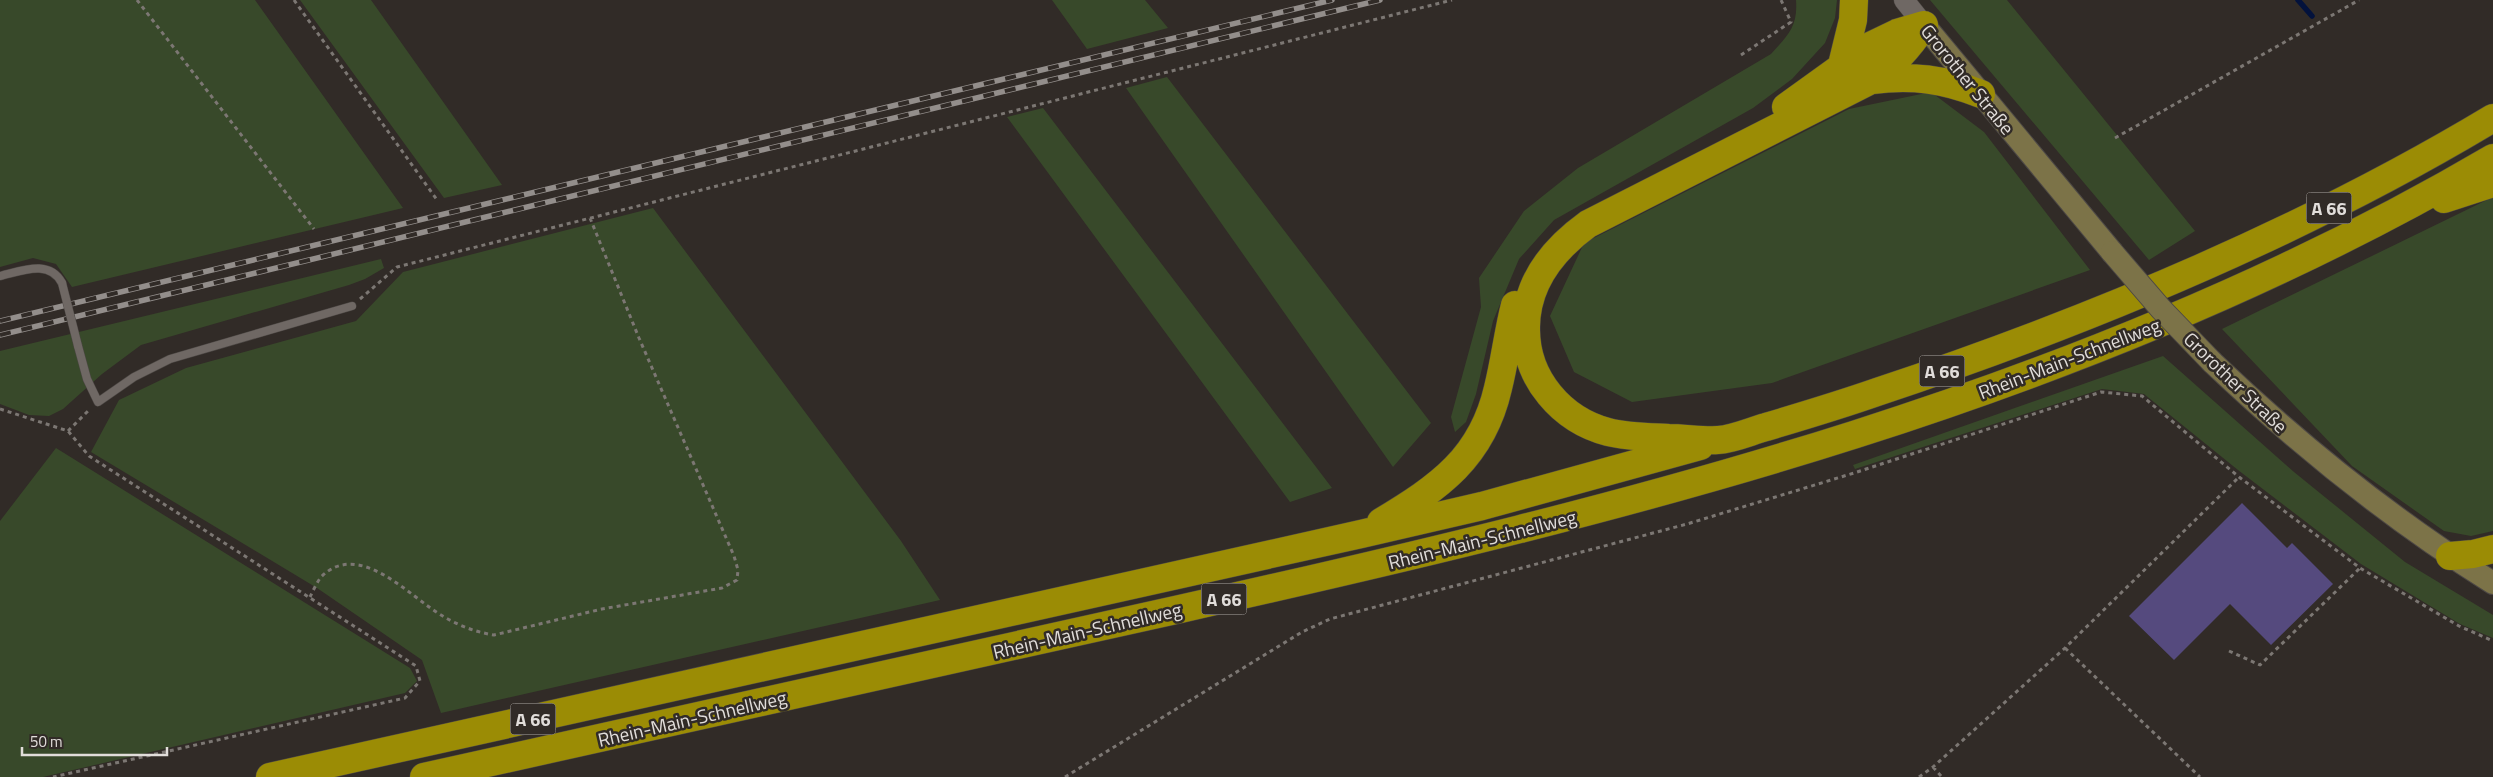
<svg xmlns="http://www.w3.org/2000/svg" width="2493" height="777" font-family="'Titillium Web',sans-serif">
<rect width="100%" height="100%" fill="#312b27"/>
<!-- green -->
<path fill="#38492a" d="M0,0h255l148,208 -331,79 -16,-23 -23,-6 -33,9z
M300,0h71l131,185 -58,13z
M1052,0h93l23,28 -81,21z
M1796,0h41l-2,18 -10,25 -33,36 -39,29 -199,112 -35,39 -26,62 -17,73 -10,28 -11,10 -4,-15 30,-110 -2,-29 45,-67 54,-43 193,-114c17,-19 27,-27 25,-54z
M1930,0h77l188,231 -46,29z
M1167,77l264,346 -38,44 -267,-379z
M1931,92l53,40 106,138 -318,113 -140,19 -58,-30 -24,-56 34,-73 265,-134z
M1043,108l289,380 -42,14 -283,-385z
M2493,197v334l-22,5 -27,-5 -92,-65 -130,-137z
M653,208l248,333 39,59 -499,113 -19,-53 -105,-72 -226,-136 28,-52 67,-32 170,-47 47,-49z
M381,259l3,9 -19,11 -16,6 -208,60 -39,29 -39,35 -14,7 -20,-1 -29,-11v-53z
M2163,356l131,116 111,90 88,53v23l-33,-14 -99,-60 -123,-94 -94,-76 -42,-5 -247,80 -2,-4z
M56,448l354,220 7,13 -12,12 -362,84h-43v-256z"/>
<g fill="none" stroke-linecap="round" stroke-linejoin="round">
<!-- stream -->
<path stroke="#03123c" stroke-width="5.5" d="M2298,0l14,16"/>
</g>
<!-- building -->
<path fill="#554a7e" d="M2242,503l45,45 5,-5 41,41 -62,61 -41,-41 -56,56 -45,-44z"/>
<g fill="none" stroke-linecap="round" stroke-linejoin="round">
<!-- service casing -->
<g stroke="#4d4845" stroke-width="9">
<path id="service" d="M0,276c22,-5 49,-17 62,7
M78,346l9,33 11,23 36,-25 36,-18 182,-53"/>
</g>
<!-- tertiary casing -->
<g stroke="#4d4845" stroke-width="21">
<path id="tertiary" d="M1904,0l20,25"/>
</g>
<!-- secondary casing -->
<g stroke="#4d4845" stroke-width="24">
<path id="secondary" d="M1924,25l188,227
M2212,362c87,83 179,157 281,221"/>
</g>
<!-- motorway casing -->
<g stroke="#4d4845" stroke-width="29">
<path id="motorway" d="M1924,25c-16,24 -29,38 -53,55l-283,144c-36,26 -63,60 -62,106 0,49 36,90 82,102 20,5 41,5 61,6 16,0 33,3 49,2 16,-1 33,-9 48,-13 37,-11 74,-22 111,-35 213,-71 423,-158 616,-274
M1842,65l11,-45 1,-20
M1872,80c40,-5 72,-1 109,14
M1786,107l86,-62 25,-12 27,-8
M2444,199l49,-16
M1381,522c58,-35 101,-64 117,-134 7,-28 10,-56 17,-83
M2450,556l23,-2 20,-5
M270,777l1091,-243 121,-28 218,-60
M424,777c252,-56 504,-112 756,-168 452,-101 910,-214 1313,-451"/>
</g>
<!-- path -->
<path stroke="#7c7773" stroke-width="3" stroke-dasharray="4 4" stroke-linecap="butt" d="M137,0l177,229
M294,0l143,200
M1741,55l50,-33 -10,-22
M2115,138l244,-138
M360,299l37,-32 1055,-267
M0,409l68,22 21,25 327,210 4,15 -15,17 -352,79
M68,431l21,-21
M310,597c3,-6 7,-15 11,-20 38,-38 88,19 120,38 16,10 34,17 53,20l108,-26 120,-21 15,-8 1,-10 -4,-14 -95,-218 -49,-120
M2065,648l135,129
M2229,651l31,14 100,-97
M1933,767l9,10
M1065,777l237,-145 28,-13 357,-95 167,-51 247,-81 41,4 97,81 121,91 99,58 34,15
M1919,777l14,-10 132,-119 174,-171"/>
<!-- service -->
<use href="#service" stroke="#6f6864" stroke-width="8"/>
<!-- tertiary -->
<use href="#tertiary" stroke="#6f6864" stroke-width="20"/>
<!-- secondary -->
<use href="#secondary" stroke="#7c7348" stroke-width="22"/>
<!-- motorway -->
<use href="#motorway" stroke="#9b8c05" stroke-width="28"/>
<!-- rail casing -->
<g stroke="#938e8b" stroke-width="5.5">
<path id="rail" d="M0,321l1332,-321
M0,335l1380,-335"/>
</g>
<!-- rail -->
<use href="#rail" stroke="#312b27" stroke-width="4" stroke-dasharray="11" stroke-linecap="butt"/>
<!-- service-bridge casing -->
<g stroke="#4d4845" stroke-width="9" stroke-linecap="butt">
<path id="service-bridge" d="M62,283l16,63"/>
</g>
<!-- secondary-bridge casing -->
<g stroke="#4d4845" stroke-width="24" stroke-linecap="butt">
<path id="secondary-bridge" d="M2112,252l49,57 51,53"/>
</g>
<!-- service-bridge -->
<use href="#service-bridge" stroke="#6f6864" stroke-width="8"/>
<!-- secondary-bridge -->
<use href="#secondary-bridge" stroke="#7c7348" stroke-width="22"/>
</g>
<g text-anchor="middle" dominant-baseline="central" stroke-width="5" stroke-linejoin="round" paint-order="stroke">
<!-- shield labels -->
<g fill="#312b27" stroke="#aca8a4" stroke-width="1">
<rect x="2306.5" y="192.5" width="45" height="31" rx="4"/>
<rect x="1919.5" y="355.5" width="45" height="31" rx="4"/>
<rect x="1201.5" y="583.5" width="45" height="31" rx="4"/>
<rect x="510.5" y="703.5" width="45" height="31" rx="4"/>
</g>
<g font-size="18" font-weight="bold" fill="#e1ddda">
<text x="2329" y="208">A 66</text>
<text x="1942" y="371">A 66</text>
<text x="1224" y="599">A 66</text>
<text x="533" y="719">A 66</text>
</g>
<!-- street labels -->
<g font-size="19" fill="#e1ddda" stroke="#312b27">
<text transform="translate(1968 79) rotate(51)">Grorother Straße</text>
<text transform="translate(2069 358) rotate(-21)">Rhein-Main-Schnellweg</text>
<text transform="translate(2236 382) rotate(44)">Grorother Straße</text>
<text transform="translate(1482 539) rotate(-14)">Rhein-Main-Schnellweg</text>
<text transform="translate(1087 630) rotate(-13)">Rhein-Main-Schnellweg</text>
<text transform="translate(692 718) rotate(-13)">Rhein-Main-Schnellweg</text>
</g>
</g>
<!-- scale -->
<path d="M22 747v8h145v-8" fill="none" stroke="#e1ddda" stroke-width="2.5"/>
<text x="30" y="747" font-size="15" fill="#e1ddda" stroke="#312b27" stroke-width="4" paint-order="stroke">50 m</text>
</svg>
